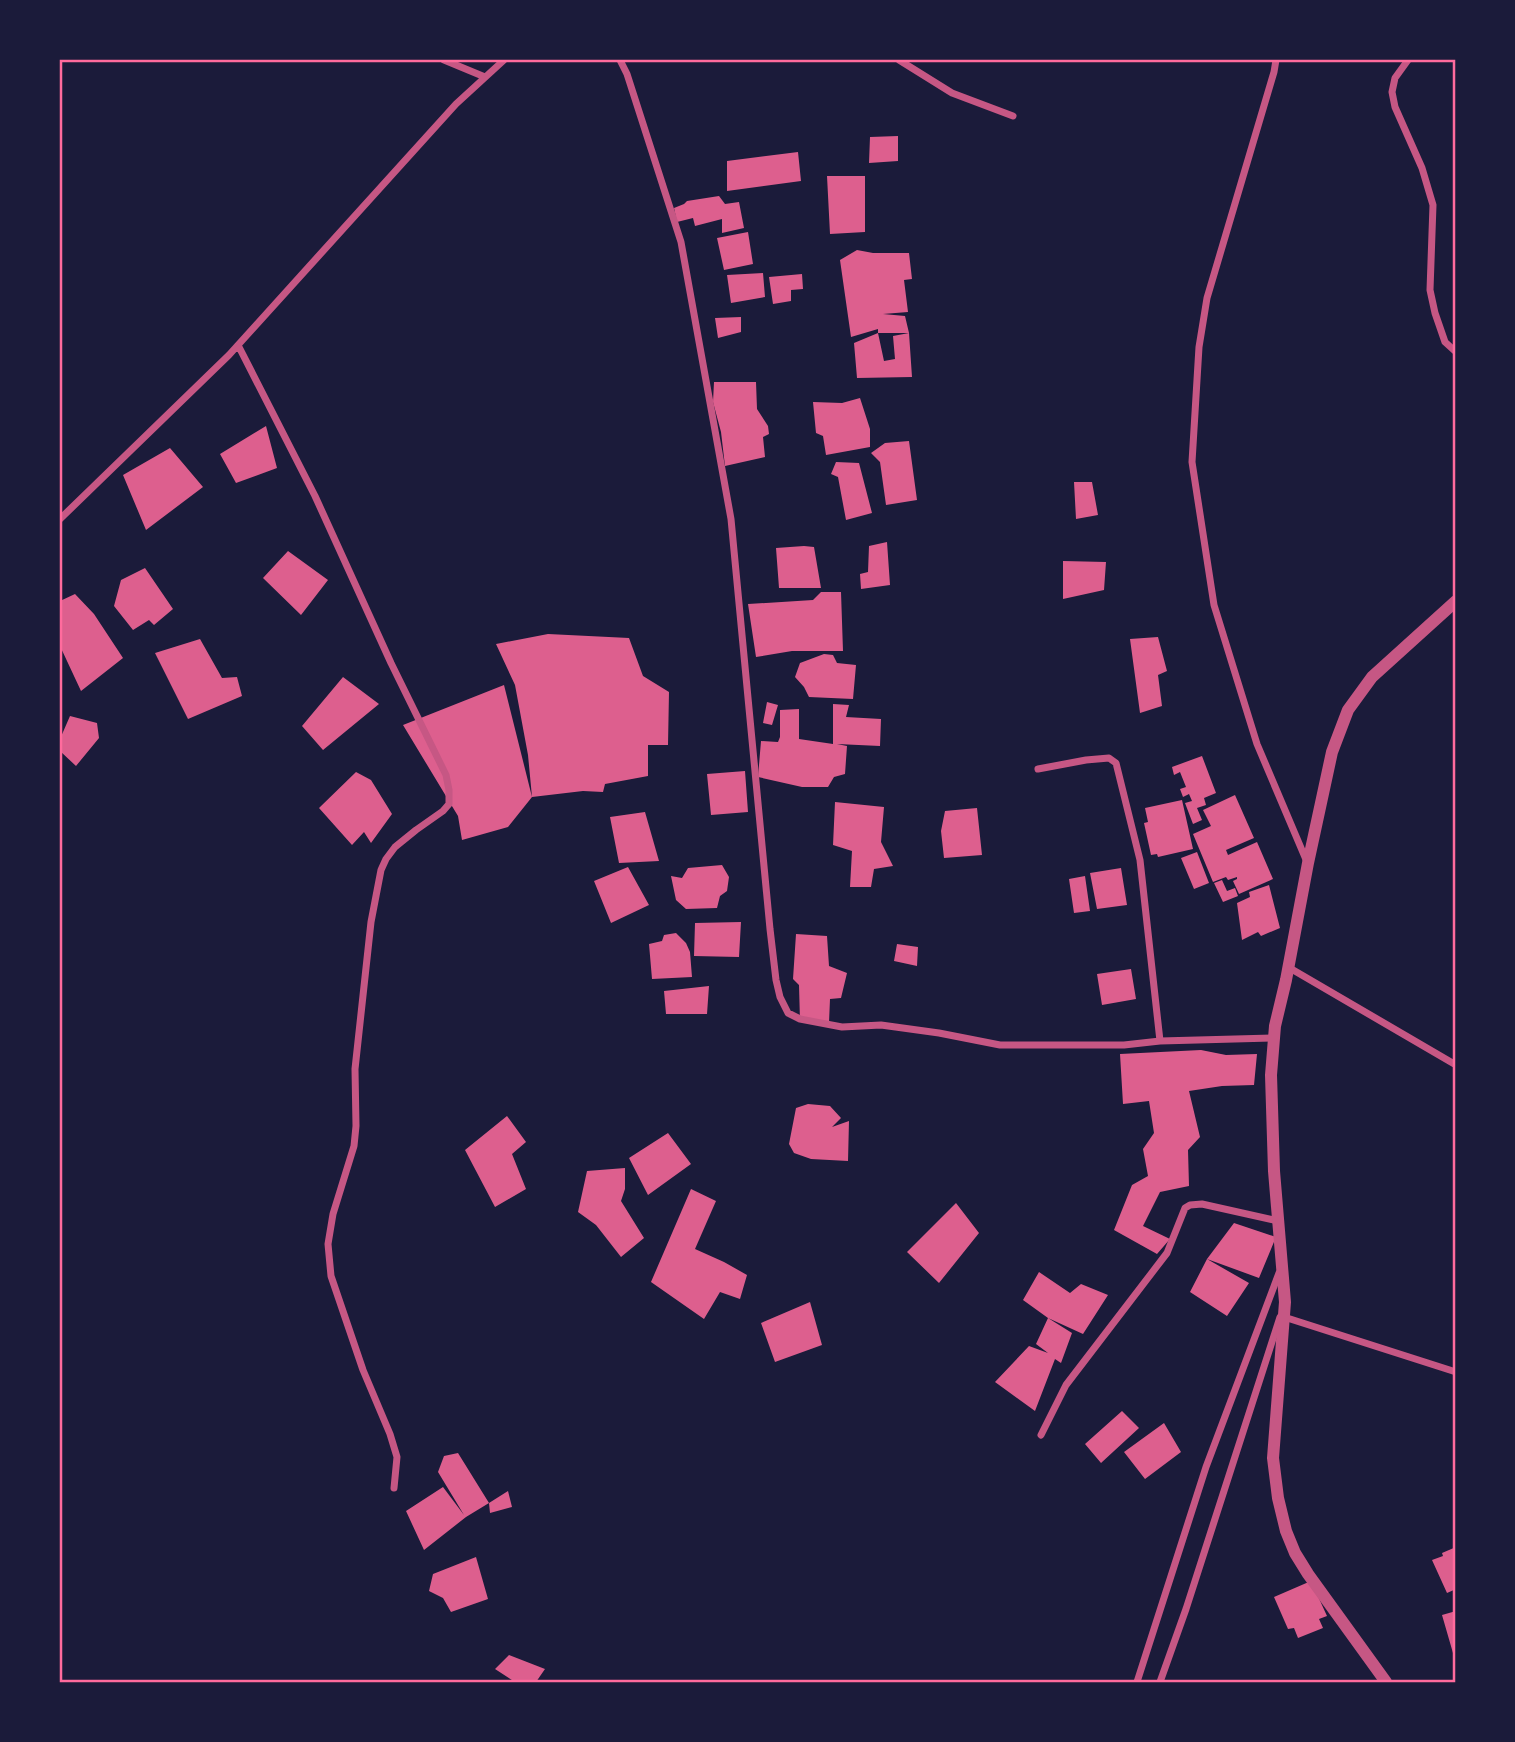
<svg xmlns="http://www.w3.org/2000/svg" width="1515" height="1742" font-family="Raleway,sans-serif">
<rect width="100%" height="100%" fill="#1b1b3a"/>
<!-- building -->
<path fill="#dd5f8e" d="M898,136v25l-29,2 1,-26z
M798,152l3,29 -74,10v-30z
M827,176h38v56l-35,2z
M719,196l6,8 14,-2 5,26 -22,5v-14l-27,7 -2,-8 -16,4 -3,-14 10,-4 3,-3z
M748,232l5,32 -29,6 -7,-32z
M857,250l16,3h36l3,26 -8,1 4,32 -25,2 22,2 4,17h-31v-4l-27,8 -11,-77z
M763,273l2,24 -34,6 -4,-28z
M802,274l1,15 -12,1v11l-18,3 -4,-27z
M741,317v15l-23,6 -3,-20z
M878,333l6,28 11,-2 -2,-23 16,-3 3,44 -55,1 -3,-35z
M714,382h42l1,27 11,17 1,8 -6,3 2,20 -40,9 -4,-34 -8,-30z
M860,398l10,31v18l-44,8 -3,-19 -7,-3 -3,-31 29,1z
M266,426l11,42 -41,15 -16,-29z
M909,441l8,59 -31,5 -6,-43 -9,-9 14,-10z
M170,448l33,39 -57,43 -23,-55z
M836,462l23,1 13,50 -26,7 -8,-43 -7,-3z
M1074,482h18l6,33 -22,4z
M887,542l3,43 -29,4 -1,-15 8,-2 1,-26z
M804,546l10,1 7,41h-42l-3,-40z
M288,551l40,29 -27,35 -38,-37z
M1063,561l43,1 -2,28 -41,9z
M145,568l28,41 -19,16 -5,-5 -16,10 -19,-24 7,-26z
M821,592h20l2,59h-51l-36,6 -8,-53 65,-4z
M75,594l19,20 29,44 -42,33 -21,-45v-45z
M548,634l81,4 14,38 26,16 -1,53h-20v31l-43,8 -2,8 -20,-1 -51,6 -24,30 -46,13 -4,-24 -55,-91 101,-40 28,112 -4,-42 -13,-70 -19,-41z
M1158,637l9,34 -9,4 4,31 -22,7 -10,-74z
M200,639l22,39 15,-1 5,19 -54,23 -33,-66z
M824,654l9,1 4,8 19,2 -3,34 -44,-2 -5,-10 -9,-10 5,-14z
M343,677l36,27 -56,46 -21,-24z
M767,702l11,3 -6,20 -9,-2z
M833,704l16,1 -3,12 35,2 -1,27 -43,-2 10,2 -2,28 -11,3 -6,10h-26l-44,-10 3,-36 17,1 2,-5v-27l19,-1v30l34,5z
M70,716l27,7 2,15 -23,28 -16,-15v-12z
M1202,756l14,37 -12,5 2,7 -9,3 5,12 -9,4 -8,-21 7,-2 -3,-7 -6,3 -3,-8 6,-2 -6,-15 -6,3 -2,-8z
M745,771l3,41 -37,3 -4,-41z
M356,772l15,8 21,34 -21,29 -7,-11 -12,13 -33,-37z
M1235,795l19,43 -28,12 2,5 29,-13 16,37 -34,15 -6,-13 4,-2v-2l-9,3 -2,-3 -13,5 -20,-48 18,-8 -8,-16z
M1182,800l11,49 -35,8 -1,-3 -6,1 -7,-32 4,-1 -3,-14z
M835,802l49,5 -3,35 12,24 -19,3 -3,18h-21l2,-36 -19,-6z
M977,808l5,47 -38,3 -3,-27 4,-20z
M645,812l14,49 -40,2 -9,-46z
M1197,852l12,31 -15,6 -13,-31z
M722,865l7,12 -2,14 -7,5 -3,12 -31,1 -10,-9 -5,-24 11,2 6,-10z
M628,867l21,38 -38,18 -17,-42z
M1121,868l6,37 -30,4 -7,-36z
M1085,876l5,35 -16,2 -5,-34z
M1222,880l5,11 8,-3 3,8 -15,6 -9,-19z
M1269,885l11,43 -19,8 -3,-4 -16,8 -5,-37 13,-6 -1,-5z
M741,922l-2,35 -45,-1 1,-33z
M676,933l10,10 4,9 2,25 -40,2 -3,-35 13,-3 2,-6z
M796,934l31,2 2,30 18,7 -6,25 -11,1 -1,24 -29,-2 -1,-36 -6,-6z
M897,944l21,3 -1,19 -23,-5z
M1131,969l5,30 -34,6 -5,-31z
M709,986l-2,28h-41l-2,-23z
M1201,1050l25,5 31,-1 -3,31 -32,1 -33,5 11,46 -12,13 1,36 -29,6 -17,34 27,13 -13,15 -43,-24 18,-45 16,-9 -5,-27 11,-16 -5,-32 -26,3 -3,-50z
M808,1104l22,2 11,12 -9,9 17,-6 -1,40 -37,-2 -17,-6 -5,-9 7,-36z
M507,1116l19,26 -14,12 14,35 -31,18 -30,-57z
M668,1133l23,31 -43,31 -19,-37z
M625,1168v21l-4,12 23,37 -23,19 -25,-32 -18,-13 9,-41z
M691,1189l25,12 -21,48 29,13 23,13 -7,24 -20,-7 -16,27 -53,-37z
M956,1203l23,30 -40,50 -32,-31z
M1234,1223l42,14 -17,41 -52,-19 42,24 -22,33 -37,-24 17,-33z
M1039,1272l31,21 11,-9 27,11 -25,39 -35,-16 24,15 -11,30 -6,-4 -20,52 -40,-29 34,-36 19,7 -12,-9 12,-26 -25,-18z
M810,1302l12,43 -47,17 -14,-39z
M1122,1411l17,17 -38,35 -16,-19z
M1164,1423l17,29 -36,27 -21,-27z
M458,1453l31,50 -23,14 -42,33 -18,-39 37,-24 21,28 -26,-43 6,-16z
M508,1491l4,16 -22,6 -1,-10z
M1456,1547v42l-9,4 -15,-33 11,-4 -1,-3z
M476,1557l12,42 -37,13 -8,-14 -14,-7 4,-17z
M1311,1581l16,35 -8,3 4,9 -25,10 -4,-10 -6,1 -14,-32z
M1456,1611v49h-1l-13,-45z
M509,1655l36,14 -9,13h-21l-20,-13z"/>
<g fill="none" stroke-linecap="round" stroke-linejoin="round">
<!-- minor -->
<path stroke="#c65784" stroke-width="7" d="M444,60l41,17
M620,60l7,14 54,168 50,277 39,410 6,51 4,17 8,16 12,6 42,8 39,-2 58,8 61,12h124l36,-4 113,-3
M899,60l53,33 61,23
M1276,60l-2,12 -67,226 -8,49 -7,115 22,143 43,139 50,118
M1408,60l-13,18 -3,14 3,15 27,61 11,37 -3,85 5,23 10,29 11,10
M238,345l77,151 76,167 55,112 3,15v14l-6,7 -27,19 -21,17 -9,12 -5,11 -10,52 -16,147 1,57 -2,20 -21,68 -5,30 3,32 32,94 27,64 7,23 -3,31
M60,519l169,-164 227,-251 48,-44
M1038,769l48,-9 23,-2 7,5 24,97 20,181
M1288,967l168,98
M1284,1317l172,55
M1041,1435l25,-50 101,-132 18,-45 5,-3 12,-1 76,17
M1137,1682l69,-215 73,-194
M1160,1682l26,-73 94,-292"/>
<!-- tertiary -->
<path stroke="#c65784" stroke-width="12" d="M1386,1682l-78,-108 -13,-21 -9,-22 -8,-33 -5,-40 12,-156 -11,-131 -3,-96 4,-49 11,-46 22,-117 24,-111 16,-42 24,-33 84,-76"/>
</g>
<!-- border -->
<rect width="1515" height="1742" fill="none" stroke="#1b1b3a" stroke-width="122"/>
<rect x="61" y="61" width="1393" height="1620" fill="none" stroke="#ff6b9d" stroke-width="2.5"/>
</svg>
